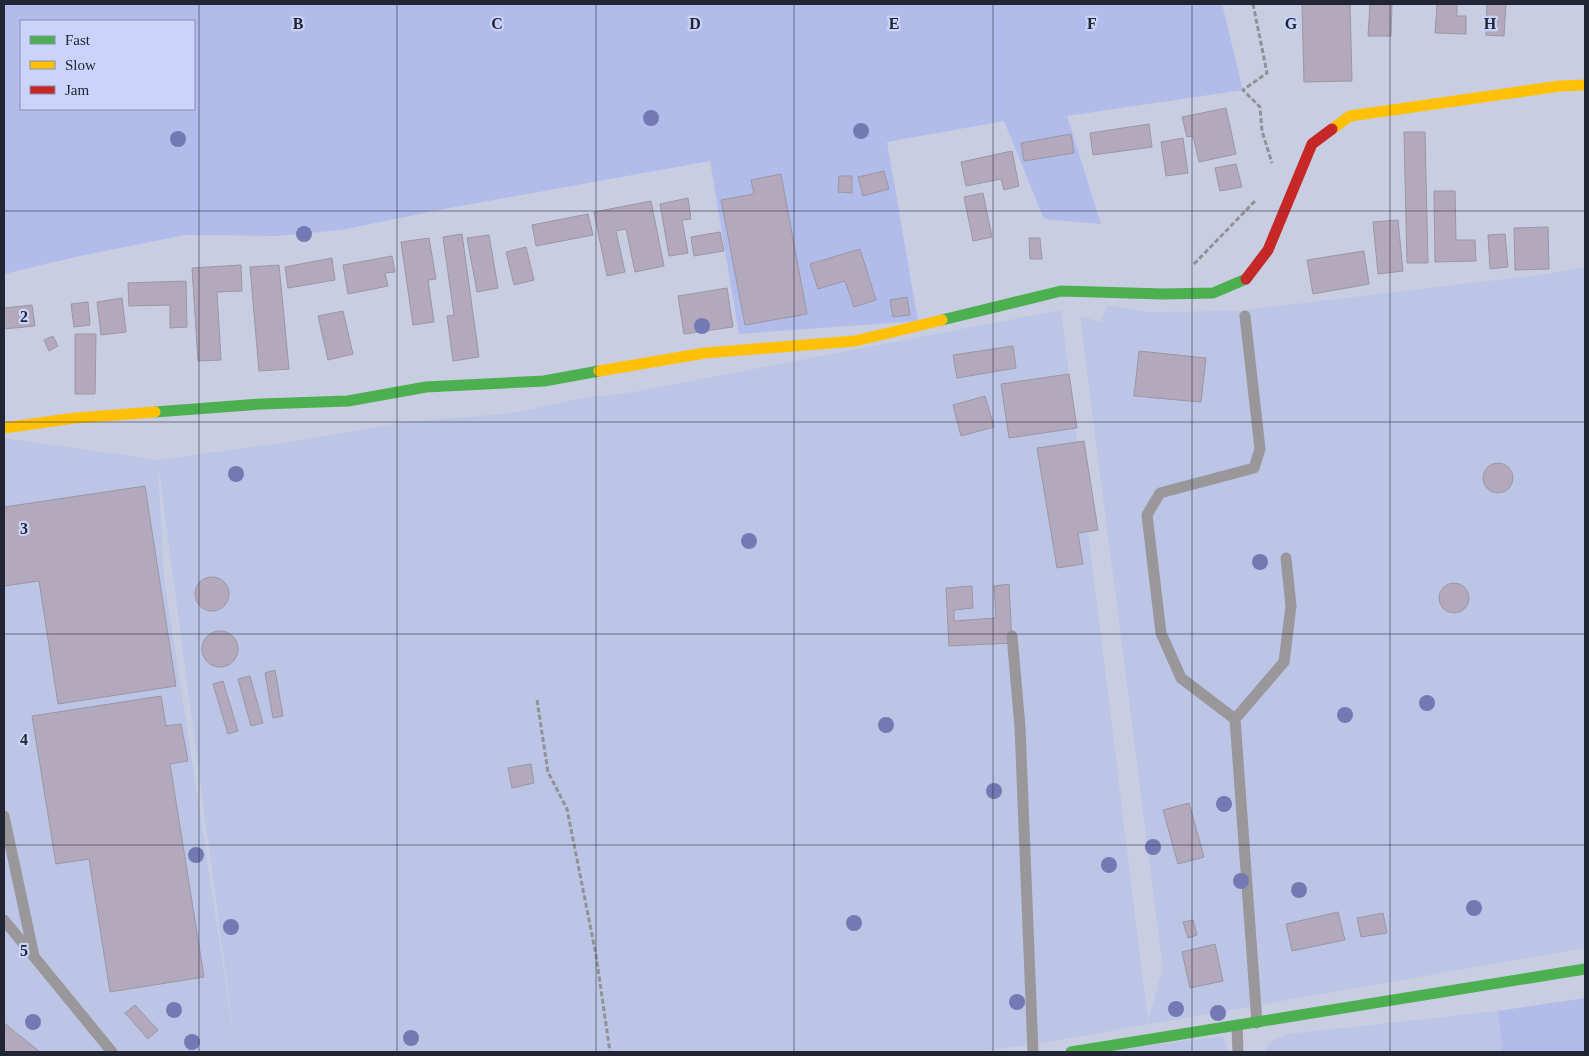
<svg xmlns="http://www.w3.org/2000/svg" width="1589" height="1056" font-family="Georgia,serif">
<rect width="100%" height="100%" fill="#c8cde2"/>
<!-- built -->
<path fill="#bcc5e6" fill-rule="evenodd" d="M1585,267v681l-555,97 -61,7h-965v-614l154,22 152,-21 88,-16 116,-10 69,-15 51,-6 427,-82 87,711 15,-53 -83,-652 21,6 6,-17 41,7 88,-1 310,-37zM158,469l1,1 77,581 -72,-474z
M1498,1011l4,41h-238l7,-11 17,-7z
M1223,1036l5,16h-127z"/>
<!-- green -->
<path fill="#b1bcea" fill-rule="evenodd" d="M4,4h1218l21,86 -176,26 34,108 -57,-5 -40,-98 -117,21 31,179 -179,13 -29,-173 -266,48 -103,21 -63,6 -93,-1 -105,21 -76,18zM21,21h173v88h-173z
M1585,998v54h-83l-4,-41z"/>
<!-- building -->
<path fill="#b3a8bc" stroke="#9a97a4" d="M1302,4h48l2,77 -48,1z
M1370,4h22l-1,32h-23z
M1437,4h20v12h9v18l-31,-1z
M1487,4h19l-2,32 -18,-1z
M1226,108l10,46 -37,8 -6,-26 -6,1 -5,-20z
M1149,124l3,23 -59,8 -3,-22z
M1404,132h21l3,131h-21z
M1071,134l3,19 -50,8 -3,-18z
M1183,138l5,35 -22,3 -5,-34z
M1012,151l7,35 -15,4 -3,-11 -35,7 -5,-24z
M1236,164l6,23 -22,4 -5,-23z
M884,171l5,18 -26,7 -5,-19z
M781,174l26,140 -62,11 -24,-125 33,-6 -3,-14z
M839,176h13v17l-14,-1z
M1434,191h21l1,49h19l1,21 -41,1z
M983,193l9,44 -19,4 -9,-44z
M688,198l3,21 -9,1 6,33 -19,3 -9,-52z
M651,201l13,65 -29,6 -9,-43 -10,2 9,41 -18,4 -13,-64z
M588,214l5,21 -57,11 -4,-21z
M1398,220l5,51 -25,3 -5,-52z
M1548,227l1,42 -34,1 -1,-42z
M720,232l4,19 -30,5 -3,-19z
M462,234l17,123 -26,4 -6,-45 7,-1 -11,-78z
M1505,234l3,33 -18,2 -2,-34z
M489,235l9,53 -21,4 -10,-54z
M429,238l7,41 -8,1 6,42 -21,3 -12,-83z
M1029,238h11l2,21h-12z
M526,247l8,33 -20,5 -8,-33z
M860,249l16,51 -22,7 -9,-26 -27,8 -8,-25z
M1364,251l5,33 -56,10 -6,-34z
M392,256l3,16 -10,1 3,13 -40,8 -5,-29z
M332,258l3,22 -47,8 -3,-21z
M241,265l1,26 -25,1 4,68 -23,1 -6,-93z
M279,265l10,104 -30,2 -9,-104z
M186,281l1,46 -17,1v-23l-41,1 -1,-23z
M727,288l6,39 -49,7 -6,-38z
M907,297l3,18 -17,2 -3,-17z
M122,298l4,34 -25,3 -4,-33z
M88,302l2,23 -16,2 -3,-23z
M32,305l3,21 -31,3v-21z
M343,311l10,43 -25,6 -10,-44z
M75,334h21l-1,60h-20z
M53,336l5,10 -9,5 -5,-11z
M1013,346l3,22 -59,10 -4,-23z
M1139,351l67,7 -5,44 -67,-6z
M1069,374l8,54 -68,10 -8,-54z
M985,396l9,31 -33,9 -8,-31z
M1084,441l14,89 -20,3 5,31 -26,4 -20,-120z
M1483 478a15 15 0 1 1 30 0a15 15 0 1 1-30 0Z
M145,486l31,200 -118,18 -19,-123 -35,5v-79z
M195 594a17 17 0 1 1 34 0a17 17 0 1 1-34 0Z
M1439 598a15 15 0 1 1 30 0a15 15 0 1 1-30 0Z
M1009,584l3,59 -63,3 -3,-58 26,-2 1,22 -19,2v11l42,-3 -2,-32z
M202 649a18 18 0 1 1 36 0a18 18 0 1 1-36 0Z
M275,670l8,46 -10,2 -8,-45z
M250,676l13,47 -12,3 -13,-47z
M223,681l15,50 -10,3 -15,-50z
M161,696l5,30 15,-2 7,37 -18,3 34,213 -94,15 -21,-133 -33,5 -24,-148z
M531,764l3,19 -22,5 -4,-20z
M1189,803l15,54 -26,7 -15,-54z
M1338,912l7,28 -53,11 -6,-27z
M1383,913l4,20 -26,4 -4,-19z
M1193,920l4,15 -9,3 -5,-16z
M1215,944l8,37 -33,7 -8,-36z
M135,1005l23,25 -10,9 -23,-26z
M4,1023l36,29h-36z"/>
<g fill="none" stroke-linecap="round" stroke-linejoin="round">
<!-- path -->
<path stroke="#929196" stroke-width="3" stroke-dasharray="5 2.5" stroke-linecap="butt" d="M1253,4l14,69 -24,17 17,17 2,24 10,32
M1194,264l62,-64
M537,700l11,72 19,37 29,146 14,97"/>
<!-- lane -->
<path stroke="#9a979b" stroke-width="11" d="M1012,636l8,91 13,325
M1235,719l-54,-41 -20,-45 -14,-118 13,-22 94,-25 6,-19 -15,-133
M4,816l30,140
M4,920l108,132
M1257,1023l-22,-304 49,-57 7,-56 -5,-48
M1237,1026l1,26"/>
<!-- fast -->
<path stroke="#4caf50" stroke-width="11" d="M942,320l119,-29 102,3 50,-1 33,-14
M155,412l106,-8 87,-3 78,-14 118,-6 55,-10
M1071,1052l514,-83"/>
<!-- slow -->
<path stroke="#ffc107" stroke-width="11" d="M1332,129l18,-13 210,-30 25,-1
M599,371l106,-18 150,-12 87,-21
M4,428l71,-10 80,-6"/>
<!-- jam -->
<path stroke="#c62828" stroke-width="11" d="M1246,279l22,-29 44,-106 20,-15"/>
</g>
<!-- trees -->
<g fill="#737ab3">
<circle cx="651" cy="118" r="8"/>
<circle cx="861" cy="131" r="8"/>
<circle cx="178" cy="139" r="8"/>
<circle cx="304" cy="234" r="8"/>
<circle cx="702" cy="326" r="8"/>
<circle cx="236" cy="474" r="8"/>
<circle cx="749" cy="541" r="8"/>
<circle cx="1260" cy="562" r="8"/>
<circle cx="1427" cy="703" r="8"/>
<circle cx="1345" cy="715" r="8"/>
<circle cx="886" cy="725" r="8"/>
<circle cx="994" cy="791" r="8"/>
<circle cx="1224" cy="804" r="8"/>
<circle cx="1153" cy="847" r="8"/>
<circle cx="196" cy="855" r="8"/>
<circle cx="1109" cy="865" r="8"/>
<circle cx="1241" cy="881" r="8"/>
<circle cx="1299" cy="890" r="8"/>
<circle cx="1474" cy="908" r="8"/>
<circle cx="854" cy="923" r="8"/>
<circle cx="231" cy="927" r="8"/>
<circle cx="1017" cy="1002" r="8"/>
<circle cx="1176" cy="1009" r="8"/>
<circle cx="174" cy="1010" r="8"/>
<circle cx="1218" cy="1013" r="8"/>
<circle cx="33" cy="1022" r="8"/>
<circle cx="411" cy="1038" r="8"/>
<circle cx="192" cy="1042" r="8"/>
</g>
<!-- grid -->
<path fill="none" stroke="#222634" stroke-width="1" stroke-opacity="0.55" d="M199,4v1048M397,4v1048M596,4v1048M794,4v1048M993,4v1048M1192,4v1048M1390,4v1048M4,211h1581M4,422h1581M4,634h1581M4,845h1581"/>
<g font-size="16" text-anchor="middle" font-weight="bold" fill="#222634" stroke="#cad4fa" stroke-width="4.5" stroke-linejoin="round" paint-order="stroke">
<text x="298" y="29">B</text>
<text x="497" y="29">C</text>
<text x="695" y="29">D</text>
<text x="894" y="29">E</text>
<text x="1092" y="29">F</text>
<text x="1291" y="29">G</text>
<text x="1490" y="29">H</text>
<text x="24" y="322">2</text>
<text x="24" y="534">3</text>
<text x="24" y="745">4</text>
<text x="24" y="956">5</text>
</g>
<!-- border -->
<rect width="1589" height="1056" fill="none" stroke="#222634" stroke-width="10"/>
<!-- legend -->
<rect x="20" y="20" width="175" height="90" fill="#cad4fa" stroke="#878eab"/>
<rect x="30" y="36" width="25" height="8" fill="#4caf50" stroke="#878eab"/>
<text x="65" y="45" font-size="15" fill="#222634">Fast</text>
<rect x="30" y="61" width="25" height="8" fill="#ffc107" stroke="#878eab"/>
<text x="65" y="70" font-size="15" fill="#222634">Slow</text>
<rect x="30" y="86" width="25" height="8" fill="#c62828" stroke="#878eab"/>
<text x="65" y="95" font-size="15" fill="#222634">Jam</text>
</svg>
